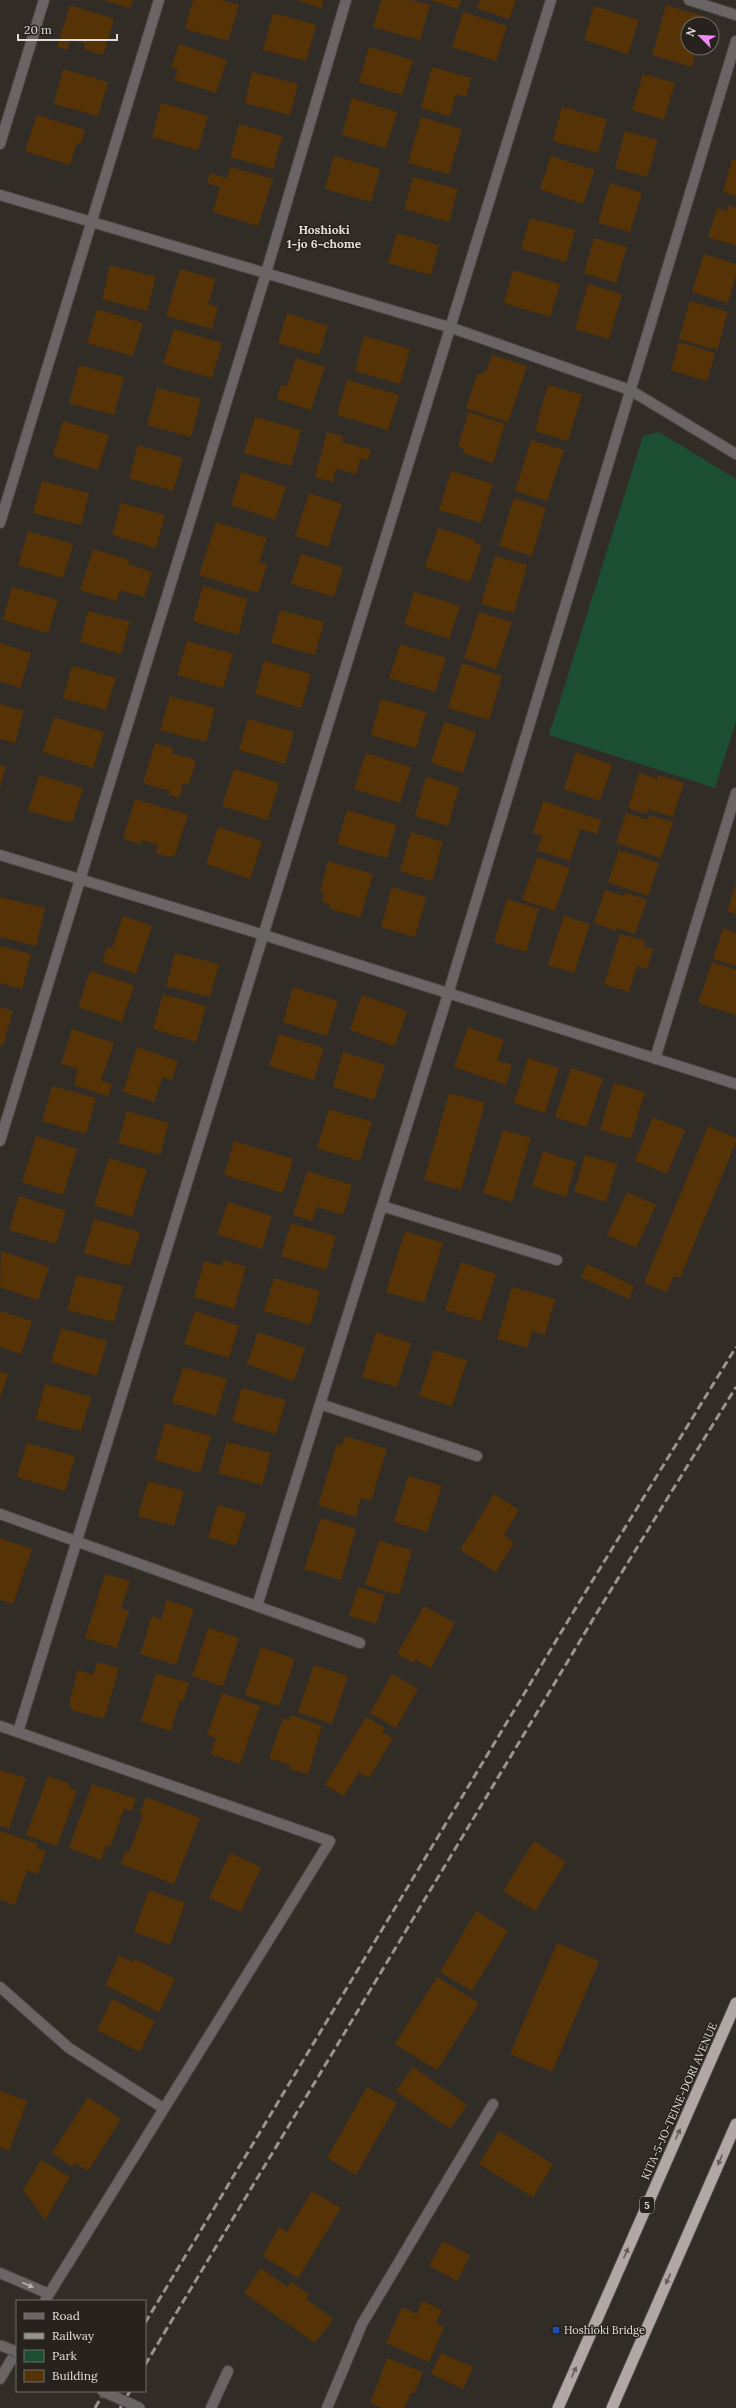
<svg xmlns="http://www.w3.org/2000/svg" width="736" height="2408" font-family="Lora,serif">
<rect width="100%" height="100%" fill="#312c26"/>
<!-- green -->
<path fill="#1b4e32" d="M659,432l77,47v242l-21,67 -166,-53 94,-299z"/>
<!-- building -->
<path fill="#563307" d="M103,0h30l-3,8z
M193,0h28l18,5 -11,36 -43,-12z
M297,0h26l-2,8z
M381,0h30l19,5 -10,35 -47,-13z
M430,0h31l-3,9z
M480,0h36l-7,19 -32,-11z
M70,5l44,14 -11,36 -19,-6 1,-5 -15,-5 -3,11 -10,-3z
M666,5l40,12 -2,7h-16v24h9l-5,19 -40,-12z
M594,6l45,14 -11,34 -44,-14z
M463,12l44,14 -11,35 -44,-14z
M273,13l43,12 -10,36 -43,-11z
M179,44l48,16 -11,33 -42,-13 4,-11 -7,-2z
M369,47l44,13 -11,35 -43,-13z
M432,67l39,11 -5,19 -10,-3 -6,22 -29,-8z
M63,69l45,13 -10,34 -44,-12z
M252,72l46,12 -8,31 -45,-12z
M643,74l32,9 -11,37 -32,-10z
M352,98l45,14 -11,36 -44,-13z
M161,103l47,13 -10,34 -46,-13z
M562,107l45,12 -9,34 -45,-12z
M37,115l48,15 -4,14 -4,-1 -7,22 -45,-14z
M421,117l41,12 -13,45 -41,-11z
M239,124l43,12 -9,33 -43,-12z
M625,131l33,9 -11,37 -32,-9z
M334,156l46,13 -9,33 -46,-13z
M551,156l44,14 -12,34 -43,-15z
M732,159l4,1v36l-13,-4z
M231,167l42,12 -15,47 -45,-14 7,-25 -13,-4 3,-10 17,5z
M413,177l45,12 -9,33 -45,-13z
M610,183l32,10 -12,39 -32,-9z
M729,205l7,3v38l-28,-9 9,-29 10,3z
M530,218l45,12 -9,32 -45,-13z
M397,233l42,12 -8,30 -43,-12z
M594,238l33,9 -11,36 -32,-10z
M704,254l32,10v11l-8,28 -36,-11z
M110,265l46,12 -9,34 -45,-12z
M180,269l36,10 -8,25 10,3 -6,22 -46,-13z
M513,270l47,14 -10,33 -46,-14z
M588,284l34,10 -13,45 -34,-10z
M690,301l38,11 -11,38 -38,-11z
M97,309l46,14 -10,33 -46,-13z
M287,313l41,13 -9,29 -41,-12z
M174,329l48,14 -10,35 -49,-14z
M364,336l46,13 -10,35 -45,-13z
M679,342l36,11 -8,28 -36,-11z
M492,355l35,11 -19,56 -42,-14 11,-33 9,-4z
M296,358l29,9 -14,43 -34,-11 4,-14 6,1z
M79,365l45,12 -10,38 -45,-12z
M347,380l52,15 -11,35 -51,-15z
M548,385l34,10 -14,46 -33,-10z
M157,388l44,11 -10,38 -44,-12z
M468,412l37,12 -12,39 -30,-10 1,-4 -6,-2z
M255,417l46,13 -10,36 -47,-13z
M63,421l46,14 -11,35 -45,-14z
M327,432l16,4 -1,6 29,8 -3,10 -7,-2 -5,16 -20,-5 -3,13 -18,-5z
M531,440l33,10 -17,51 -32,-10z
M138,445l45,13 -10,33 -44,-13z
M451,471l42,13 -12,39 -42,-13z
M241,472l45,15 -11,33 -44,-15z
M42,481l47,12 -8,32 -48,-12z
M309,493l33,11 -14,43 -33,-11z
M514,498l32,10 -14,48 -33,-10z
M121,503l44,12 -9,33 -44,-13z
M216,522l51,16 -8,24 8,3 -9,28 -59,-18z
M438,528l38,12 -2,3 8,2 -12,37 -45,-15z
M28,531l45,13 -10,34 -45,-13z
M93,549l36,11 -1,4 24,8 -8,25 -24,-7 -3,11 -37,-11z
M301,554l42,13 -9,30 -43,-13z
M495,556l32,9 -13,48 -33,-9z
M203,586l45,13 -10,36 -45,-14z
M12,587l46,13 -10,33 -45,-13z
M414,592l46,14 -11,33 -45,-15z
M280,610l44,12 -9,33 -44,-12z
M88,611l42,11 -9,32 -41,-12z
M479,612l33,10 -16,47 -32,-11z
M187,641l46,13 -10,34 -46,-13z
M0,643l31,10 -11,35 -20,-7z
M400,644l46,14 -11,34 -46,-14z
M264,661l47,13 -10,34 -46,-14z
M462,663l40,13 -13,44 -41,-12z
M72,666l44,12 -10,32 -43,-12z
M170,696l45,12 -9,34 -46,-12z
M381,699l45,13 -10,36 -45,-13z
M0,704l24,7 -9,32 -15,-4z
M54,717l50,15 -11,36 -50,-16z
M248,719l46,13 -9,32 -46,-14z
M444,722l32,10 -13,41 -32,-10z
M155,743l18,5 -1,5 24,7 -7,24 -6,-1 -4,15 -10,-3 1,-4 -27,-8z
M576,752l36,13 -12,36 -36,-12z
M366,753l45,14 -11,36 -46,-14z
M0,765l6,2 -6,20z
M234,769l45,14 -11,37 -46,-14z
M639,773l18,6 1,-4 26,8 -11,34 -25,-8 -1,5 -19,-6z
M39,775l44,13 -11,35 -44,-12z
M426,777l33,10 -11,39 -33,-10z
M135,799l53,16 -13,40 -6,2 -13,-4 2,-8 -16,-5 -1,4 -18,-5z
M543,801l58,19 -4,14 -17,-5 -10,32 -33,-11 5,-14 -9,-3z
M347,810l49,15 -9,33 -50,-14z
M626,813l22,7 1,-5 24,7 -12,36 -45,-15z
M218,827l44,14 -12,38 -44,-15z
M411,832l32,10 -11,39 -32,-10z
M619,850l40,13 -11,33 -40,-14z
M537,857l33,11 -15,43 -33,-11z
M328,861l45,13 -13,44 -31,-10 1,-4 -8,-2 2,-8 -4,-2z
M736,883v31l-9,-3z
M392,887l34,10 -11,40 -34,-10z
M605,890l19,6 1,-4 22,8 -12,34 -18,-6 -1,3 -22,-8z
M0,897l45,11 -9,38 -36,-9z
M507,899l32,10 -13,43 -32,-10z
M123,916l29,10 -16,48 -34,-12 5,-15 5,1z
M564,916l26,8 -16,49 -26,-8z
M723,928l13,5v33l-23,-7z
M620,934l25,7 -1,5 9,3 -6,20 -10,-3 -8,26 -25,-8z
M0,946l31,8 -9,35 -22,-6z
M175,953l44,11 -9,33 -44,-11z
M712,962l24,8v45l-38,-12z
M90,971l44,14 -12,37 -44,-15z
M293,987l45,14 -11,35 -44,-14z
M163,994l43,12 -10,36 -43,-13z
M362,995l45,16 -12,35 -45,-16z
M0,1007l13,4 -10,34h-3z
M468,1027l36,13 -7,20 15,5 -6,20 -52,-18z
M72,1029l42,14 -13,37 11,4 -4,12 -34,-11 4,-16 -17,-5z
M279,1034l45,14 -10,32 -45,-14z
M137,1047l41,14 -6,19 -9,-3 -9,25 -31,-10z
M343,1052l42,13 -11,35 -41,-13z
M528,1058l31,10 -14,45 -31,-10z
M571,1068l32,10 -16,49 -32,-10z
M614,1083l31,9 -14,47 -31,-9z
M52,1086l44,12 -10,36 -44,-13z
M449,1093l36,10 -24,87 -37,-10z
M329,1109l43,13 -12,39 -43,-13z
M127,1111l42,12 -9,32 -42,-12z
M653,1117l32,13 -18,44 -32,-13z
M708,1126l28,12v4l-56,136 -6,-2 -7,16 -23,-9z
M503,1130l28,8 -19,64 -29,-9z
M36,1136l41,13 -14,46 -41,-13z
M234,1141l59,18 -10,34 -59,-18z
M543,1151l33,11 -10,35 -34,-11z
M585,1155l32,9 -11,38 -32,-10z
M109,1158l38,12 -15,47 -38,-12z
M307,1171l45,14 -9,30 -26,-8 -5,14 -19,-6z
M627,1192l29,13 -20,43 -29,-13z
M19,1196l47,15 -10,33 -47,-14z
M228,1202l44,14 -10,33 -45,-15z
M94,1219l46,13 -10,34 -46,-13z
M291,1223l45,13 -10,34 -45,-14z
M405,1231l38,12 -19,60 -38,-11z
M1,1251l48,16 -11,33 -38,-13z
M223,1260l23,7 -12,42 -40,-12 10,-36 18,5z
M461,1262l35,12 -15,47 -36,-11z
M587,1264l47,22 -5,13 -48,-22z
M77,1275l46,11 -9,36 -47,-12z
M274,1278l46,13 -10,34 -46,-14z
M512,1287l43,12 -10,36 -13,-4 -5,17 -30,-9z
M0,1311l32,10 -11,33 -21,-7z
M195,1311l44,15 -10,32 -45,-14z
M61,1328l46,13 -10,35 -46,-14z
M258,1332l47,16 -11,33 -47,-17z
M376,1332l35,11 -14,44 -35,-10z
M434,1350l33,10 -15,46 -33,-10z
M183,1367l44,12 -11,37 -44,-13z
M0,1372l8,2 -8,24z
M45,1384l46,13 -10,34 -45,-12z
M242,1388l44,12 -10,34 -44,-13z
M165,1423l46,13 -11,37 -45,-13z
M345,1436l42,13 -16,52 -10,-3 -5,19 -38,-12 19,-61 5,1z
M227,1442l44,11 -9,32 -44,-12z
M27,1443l48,13 -10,35 -48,-14z
M408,1476l34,10 -15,46 -33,-10z
M148,1481l36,10 -10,35 -36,-10z
M494,1494l25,16 -15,25 10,7 -18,30 -36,-22z
M218,1505l28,8 -10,33 -28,-9z
M321,1518l35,11 -15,51 -37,-11z
M0,1538l32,11 -19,55 -13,-4z
M379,1541l33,9 -13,45 -34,-10z
M105,1574l25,7 -9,27 8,3 -12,37 -32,-10z
M358,1587l27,8 -9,29 -27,-8z
M167,1600l27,9 -18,56 -36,-11 12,-38 9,3z
M424,1606l31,17 -24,45 -15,-8 -2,3 -17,-9z
M208,1628l31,10 -16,48 -31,-10z
M261,1647l34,12 -16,47 -34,-11z
M97,1662l22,6 -15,51 -32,-9 -3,-7 9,-33 15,5z
M314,1665l34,11 -16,48 -34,-12z
M156,1673l33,10 -6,19 -3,-2 -9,31 -30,-10z
M392,1674l26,15 -22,39 -26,-15z
M222,1693l38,13 -20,58 -29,-10 5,-16 -9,-3z
M291,1715l31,11 -14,48 -18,-5 1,-4 -22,-7 14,-40 6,2z
M366,1717l19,11 -3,4 11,6 -24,40 -10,-6 -15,24 -19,-11z
M0,1770l26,8 -17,51 -9,-3z
M48,1776l22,8 -1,4 8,3 -20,55 -31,-11z
M92,1784l44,15 -4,12 -8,-2 -14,38 -4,-1 -5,14 -32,-12z
M146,1797l54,21 -26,66 -53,-20 5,-13 3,2 14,-38 -3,-2z
M0,1831l38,13 -1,4 9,3 -8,23 -11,-4 -12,35 -15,-5z
M534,1841l32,21 -31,49 -32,-20z
M230,1853l31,14 -20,45 -32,-14z
M149,1890l36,13 -15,42 -36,-13z
M476,1911l32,20 -36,60 -32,-19z
M557,1943l42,18 -47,111 -42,-18z
M119,1956l14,6 2,-3 40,20 -16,33 -54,-27z
M437,1977l42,26 -42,67 -42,-26z
M112,1999l43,22 -15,31 -43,-22z
M413,2067l54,38 -17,24 -54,-38z
M367,2087l30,16 -41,72 -29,-17z
M0,2091l27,10 -18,50 -9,-4z
M88,2097l33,22 -33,52 -13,-8 -2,4 -21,-14z
M499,2131l54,33 -20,33 -54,-33z
M41,2160l29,17 -25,43 -22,-30z
M312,2191l29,17 -43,70 -35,-22 16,-29 8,5z
M443,2241l27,14 -13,26 -28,-15z
M261,2268l26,19 4,-5 18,12 -3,5 27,20 -18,24 -71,-50z
M422,2301l20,9 -6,13 8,4 -15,35 -43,-19 16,-36 15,7z
M441,2353l32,14 -10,22 -32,-15z
M387,2358l36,14 -9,22 -3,-2 -7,16h-22l-12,-5z"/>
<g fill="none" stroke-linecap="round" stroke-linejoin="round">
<!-- minor casing -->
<g stroke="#4d4843" stroke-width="12">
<path id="minor" d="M689,0l47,15
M0,144l44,-144
M0,195l452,133 178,62 106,64
M0,523l159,-523
M0,855l264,80 472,149
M655,1059l81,-266
M0,1141l266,-868 80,-273
M382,1206l175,54
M320,1404l157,52
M0,1514l360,129
M257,1606l191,-612 288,-953
M0,1726l330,115 -281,453
M18,1732l533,-1732
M0,1987l69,61 94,60
M0,2273l49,21 -4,7
M0,2379l17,-29
M211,2408l17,-37
M327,2408l35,-84 131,-220"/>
</g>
<!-- trunk casing -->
<g stroke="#4d4843" stroke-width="13">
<path id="trunk" d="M558,2408l178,-405
M612,2408l124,-284"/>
</g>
<!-- minor -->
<use href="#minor" stroke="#696564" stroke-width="10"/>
<!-- trunk -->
<use href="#trunk" stroke="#b1a7a6" stroke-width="11"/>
<!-- rail -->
<path stroke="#98938f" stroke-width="3" stroke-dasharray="8 4" stroke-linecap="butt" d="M145,2323l435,-722 156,-254
M145,2365l453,-754 138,-224
M95,2408l10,-17
M120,2408l10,-17"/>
<!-- tertiary-bridge casing -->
<g stroke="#4d4843" stroke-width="12" stroke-linecap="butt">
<path id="tertiary-bridge" d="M0,2345l17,7
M102,2391l38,17"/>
</g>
<!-- tertiary-bridge -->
<use href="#tertiary-bridge" stroke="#696564" stroke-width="10"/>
</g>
<!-- one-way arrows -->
<defs><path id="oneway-solid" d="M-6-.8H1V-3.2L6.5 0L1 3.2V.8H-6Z"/></defs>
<g fill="#655e5b">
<use href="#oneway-solid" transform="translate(678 2134) rotate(-66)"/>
<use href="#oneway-solid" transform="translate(720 2160) rotate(114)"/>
<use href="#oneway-solid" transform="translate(626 2253) rotate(-66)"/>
<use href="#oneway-solid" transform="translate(668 2279) rotate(114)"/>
<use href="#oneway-solid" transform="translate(574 2372) rotate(-66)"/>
</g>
<use fill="#b7b3b1" href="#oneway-solid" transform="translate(28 2285) rotate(24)"/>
<!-- markers -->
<rect fill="#1a4fb4" stroke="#27221d" stroke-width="1.5" x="552" y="2326" width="8" height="8" rx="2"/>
<g text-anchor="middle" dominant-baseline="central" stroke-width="3" stroke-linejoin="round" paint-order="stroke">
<!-- shield labels -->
<rect fill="#27221d" stroke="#a9a5a1" stroke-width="1" x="640" y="2197" width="14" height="16" rx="3"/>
<g font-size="10" font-weight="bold" fill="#e1ddda">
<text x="647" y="2205">5</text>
</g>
<!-- street labels -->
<g font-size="11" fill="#e1ddda" stroke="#27221d">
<text transform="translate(679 2101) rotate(-66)">KITA-5-JO-TEINE-DORI AVENUE</text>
</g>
<!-- poi labels -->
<g font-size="11" fill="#e1ddda" stroke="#27221d" text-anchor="start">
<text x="564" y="2330">Hoshioki Bridge</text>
</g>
<!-- neighbourhood labels -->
<g font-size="12" font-weight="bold" fill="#e1ddda" stroke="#27221d">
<text x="324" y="229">Hoshioki<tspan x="324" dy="14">1-jo 6-chome</tspan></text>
</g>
</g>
<!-- legend -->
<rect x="16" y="2300" width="130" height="92" fill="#27221d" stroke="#716d69"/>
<rect x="24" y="2313" width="20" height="6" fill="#696564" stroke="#716d69"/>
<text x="52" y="2320" font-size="12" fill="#e1ddda">Road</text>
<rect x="24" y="2333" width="20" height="6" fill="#98938f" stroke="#716d69"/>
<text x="52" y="2340" font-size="12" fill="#e1ddda">Railway</text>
<rect x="24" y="2350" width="20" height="12" fill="#1b4e32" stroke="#716d69"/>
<text x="52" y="2360" font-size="12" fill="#e1ddda">Park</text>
<rect x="24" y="2370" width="20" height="12" fill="#563307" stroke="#716d69"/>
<text x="52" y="2380" font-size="12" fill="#e1ddda">Building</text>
<!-- north arrow -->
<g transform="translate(700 36) rotate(294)"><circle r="19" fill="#27221d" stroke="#716d69"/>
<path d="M0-3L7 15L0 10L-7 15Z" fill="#f18af4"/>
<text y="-6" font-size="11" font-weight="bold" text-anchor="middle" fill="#e1ddda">N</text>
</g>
<!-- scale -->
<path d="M18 34v6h99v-6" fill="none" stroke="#e1ddda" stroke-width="2"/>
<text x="24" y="34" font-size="12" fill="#e1ddda" stroke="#27221d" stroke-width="3" paint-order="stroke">20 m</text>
</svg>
